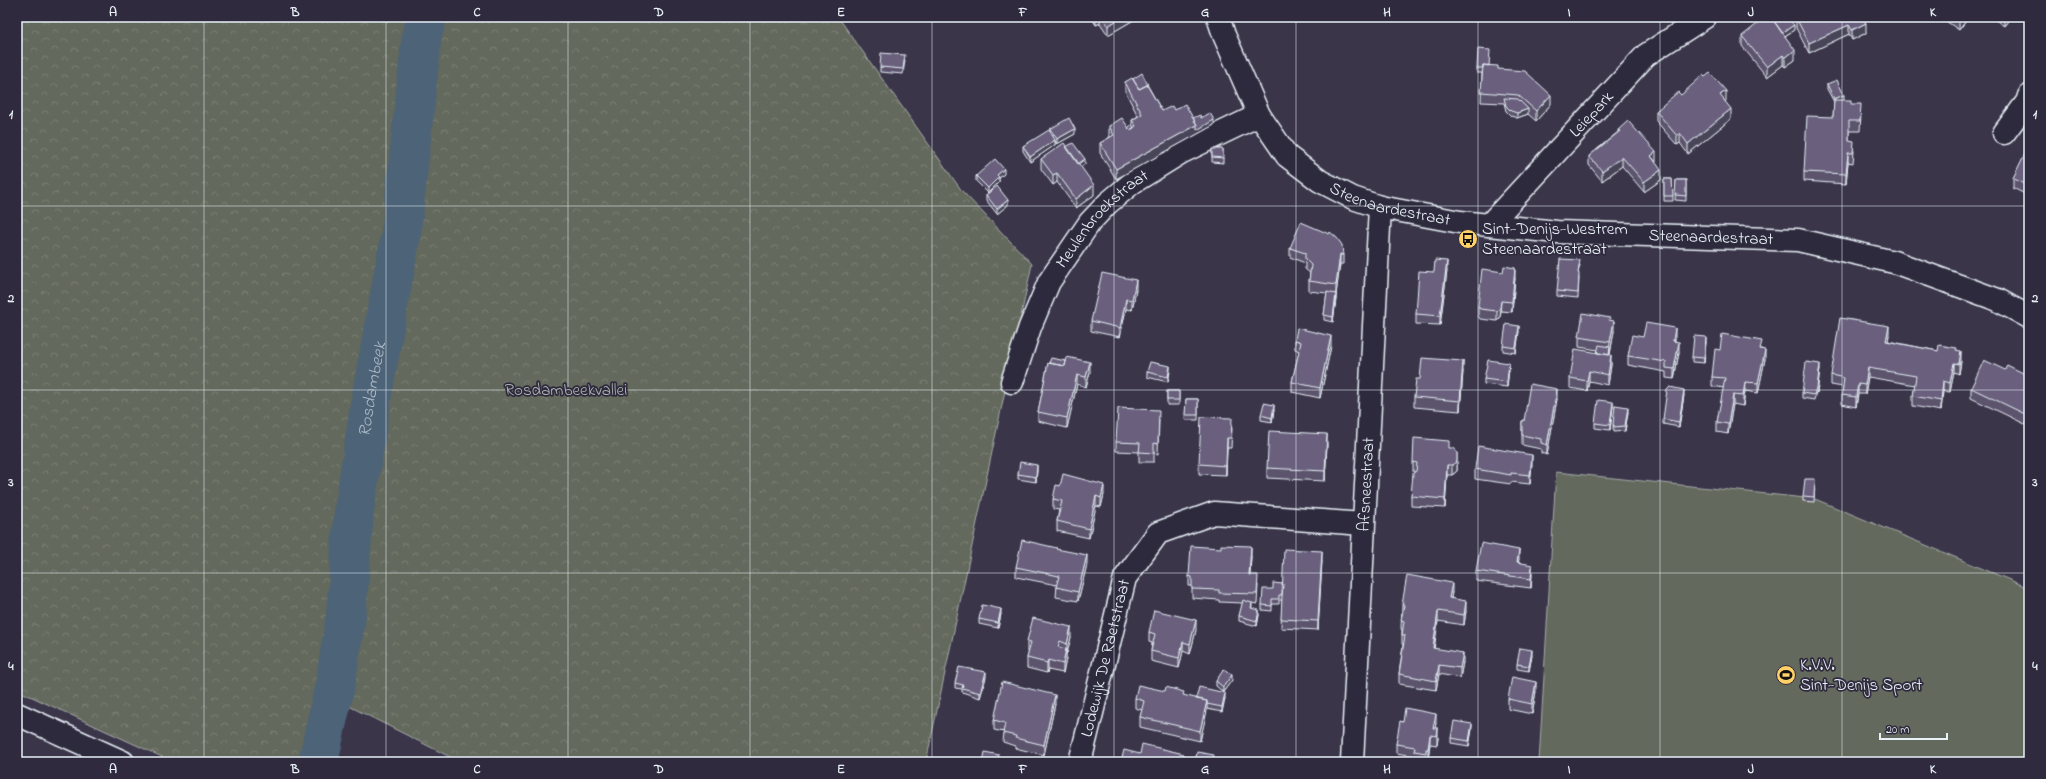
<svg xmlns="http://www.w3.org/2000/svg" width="2046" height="779" font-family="'Indie Flower',sans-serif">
<defs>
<pattern id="park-crowns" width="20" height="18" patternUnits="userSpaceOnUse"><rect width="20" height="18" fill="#64695b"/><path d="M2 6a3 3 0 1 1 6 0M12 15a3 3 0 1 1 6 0" fill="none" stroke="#7a7f73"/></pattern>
</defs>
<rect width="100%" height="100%" fill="#3b354a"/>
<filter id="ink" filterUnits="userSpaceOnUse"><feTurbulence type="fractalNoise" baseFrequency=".025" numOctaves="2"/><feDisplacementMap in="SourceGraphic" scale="8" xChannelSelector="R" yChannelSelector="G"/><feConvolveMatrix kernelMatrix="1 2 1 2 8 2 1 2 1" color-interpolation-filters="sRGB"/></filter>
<g filter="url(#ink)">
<!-- green -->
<path fill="#64695b" stroke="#a6adaa" d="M1556,472l259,27 214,89v174h-490z"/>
<!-- park -->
<path fill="url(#park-crowns)" stroke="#a6adaa" d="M17,17h821l124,174 70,73 -106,498h-466l-115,-58 -8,58h-164l-156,-72z"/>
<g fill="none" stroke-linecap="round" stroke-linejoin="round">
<!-- river -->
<path stroke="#4d6478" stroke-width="40" id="s1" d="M318,762l17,-77 11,-70 8,-104 18,-117 29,-160 21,-200 5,-17"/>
<!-- street casing -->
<g stroke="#e8f1f8" stroke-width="25">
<g id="street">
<path d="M2004,133l23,-31 2,-6"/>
<path id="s2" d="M1489,225l157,-170 59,-38"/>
<path id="s3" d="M1012,382l18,-55 19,-45 41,-60 18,-19 24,-20 50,-31 77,-37"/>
<path d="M17,714l106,48"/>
<path id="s4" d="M1080,762l45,-184 33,-45 56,-20 149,11"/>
<path id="s5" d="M1352,762l28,-555"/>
</g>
</g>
<!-- secondary casing -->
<g stroke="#e8f1f8" stroke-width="25">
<g id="secondary">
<path id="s6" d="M1218,17l6,18 35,80 28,41 33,25 33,17 27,9 80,15 97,10 241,8 96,22 104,38 31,17"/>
</g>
</g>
<!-- street -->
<use href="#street" stroke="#2f2a3d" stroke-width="22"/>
<!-- secondary -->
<use href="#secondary" stroke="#2f2a3d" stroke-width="22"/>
</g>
<!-- wall -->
<path fill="#5b536c" stroke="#e8f1f8" d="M1091,17h46v1l-29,17 -8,-12 -4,2z
M1863,17l3,16 -14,7 -3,-6 -40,19 -13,-25v-10z
M1940,17h29l-10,13z
M1991,17h20l-7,9z
M1794,30l-9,6 10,24 -10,7 -2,-2 -16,12 -25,-31v-10z
M905,60l-2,14 -23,-2v-5z
M1490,66l8,3 53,35 -15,17 -8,-7 -11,4 -6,-2 -5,-5 -2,-8 -23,-1 1,-29h-5v-5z
M1133,79l15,7 14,25 12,-1 19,8h8l13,7 -98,54 -16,-26v-10l10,-6 -1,-2v-9l19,2 4,-3v-5l6,-4 -13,-25v-9z
M1827,84l17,16h-1l8,4 10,10 -1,17h-11v10l5,10 -1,12 -5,-1 -2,22 -42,-3v-9l29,-55 1,-15 -7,-13z
M1681,95l45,6h-1l6,18 -43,35 -8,-11 -3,2 -21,-24v-10z
M1050,129l25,5 -18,10 -2,-3v4l-25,17 -7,-11v-5l27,-14z
M1618,130l37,32 6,18 -17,12 -22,-26 -20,15 -13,-16v-9l29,-24z
M1066,147l19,17 -4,3 13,28 -18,13 -19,-26 -4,3 -12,-16v-10z
M1212,149h11v14l-11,-1z
M2029,150v46l-16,-8v-10z
M1004,174l-5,4v4l-11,11 -12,-12v-5z
M1664,179h8l1,22h-9z
M1676,180h10v21l-11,-1z
M986,195l22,10 -11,9 -11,-14z
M1290,248l53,7v9h-3l-4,30v5l-3,23 -9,-2v-5l3,-22 -18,-2v-10l1,-8 -5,-4v-6l-15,-6z
M1580,265l-2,8 1,5 -1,20 -21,-2v-5z
M1447,271l-7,54 -24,-1v-10l18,-42z
M1515,278l-3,34 -11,-1 -1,7 -3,3 -17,-2 -2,-3v-10z
M1136,290l-4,20 -6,-1 -6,28 -29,-6v-10z
M1610,320l4,11 -4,24 1,10 -3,20 -19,-4 -2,10 -17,-3v-10l27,-25 1,-3 -19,-3v-10z
M1519,331l-3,22 -13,-2v-5z
M1889,335l-1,6 50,10 19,-1 4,11 -2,13 -5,-2 -4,20 -7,-1 -2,20 -28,-5v-10l2,-11 -47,-8 -3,17h-7l-2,13 -14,-3v-9l1,-8 -12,-2v-10z
M1643,337l32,1v4l4,10 -5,27 -8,-1v-6l-38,-7v-9z
M1295,340l36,6 -11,52 -28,-6v-10l7,-31 -4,-2z
M1706,342l-2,21 -12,-1v-5z
M1762,349l3,10 -7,34 -13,-2 -2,15 -10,-2 -5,30 -11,-2v-10l7,-34 -12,-2v-9l8,-27z
M1048,363l42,9 -4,15 -9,-3 -10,44 -29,-7v-9z
M1509,368l-2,19 -23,-3v-5z
M1820,369l-3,24 -1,-1 -2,8 -12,-2v-5z
M2005,370l24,6 -2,49 -56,-27v-10z
M1170,371l-2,11 -21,-5v-5z
M1463,371l-3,40 -46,-4v-10l6,-18z
M1167,391h12v14h-12z
M1684,395l-5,32 -16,-3v-5z
M1186,399h12v21h-13z
M1557,399l-10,56 -6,-2v-4l-19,-4v-24h2z
M1613,406l-3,24 -15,-2v-5z
M1274,410l-2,12 -11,-2v-5z
M1628,412l-3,19 -11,1v-3h-1v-4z
M1159,419l-1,35 -4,-1v9h-15v-10l-23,-1v-9z
M1232,428l-1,20h-4l-1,27 -27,-1v-10z
M1327,444l-2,37 -58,-3v-10z
M1449,448l8,15v8l-5,4h-5l-2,33 -34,-2v-10l4,-24h-2v-10z
M1532,464l-2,20 -19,-2v2l-36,-5v-10z
M1037,470l-1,12 -18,-3v-5z
M1815,484l-1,18 -11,-1v-5z
M1104,494l-3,13 -5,-1 -7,32 -32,-7v-10l2,-11 -6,-1v-10z
M1057,550l30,14 -9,37 -22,-4 1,-12 -41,-8v-10z
M1251,556l-1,19 8,10 -1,19 -5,-1v5l7,7 -2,11 -18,-5v-5l4,-13 -24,-1v-2l-27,-2v-12h-3v-10z
M1519,559l-1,3 14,12 -1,14 -55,-7v-10z
M1322,560l-4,70 -37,-2 1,-28h-3v4h-7v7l-10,-1v-5l11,-16z
M1452,592l-1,6 15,13 -2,14 -26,-4 -4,27 29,14 -3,16 -21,-4 -3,16 -37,-6v-10l4,-29 -1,-1v-14l-1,-1 1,-24z
M1001,614l-3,14 -19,-4v-5z
M1196,630l-6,24 -7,-3 -4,17 -28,-7v-10l1,-8 -3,-1v-10z
M1071,637l-4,16h-1v6l-3,14 -15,-3 -1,3 -20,-5v-10l2,-7h-2v-10z
M1532,655l-3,16 -12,-2v-5z
M986,677l-6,21 -18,-6v-3l-7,-1v-5z
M1232,680l-9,12 -7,-6v-5z
M1536,691l-4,23 -24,-5v-10z
M1184,696l12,3 29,-1 -3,14 -15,-3 -7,32 -60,-14v-10l2,-7 -7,-2v-10z
M1055,704l-11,51 -29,-7v-2l-12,-4 1,-10 -10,-2v-10z
M1403,722l33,1 -1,5 3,10 -1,7 -7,-1 -2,15h-2v3l-12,-2v-4l-18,-3v-9z
M1472,729l-3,17 -18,-3v-5z"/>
<!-- shaded-wall -->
<path fill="#4a4458" stroke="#e8f1f8" d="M1096,17h4v6l-4,2z
M1122,17h15v1l-29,17v-9z
M1961,17h8l-10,13v-10z
M2004,17h7l-7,9z
M1866,23v10l-14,7v-10z
M1794,25v5l-14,9v-5z
M1849,25v9l-40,19v-10z
M1795,50v10l-10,7v-9z
M1783,55v10l-16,12v-10z
M1726,91v10l-6,4v-10z
M1551,95v9l-15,17v-10z
M1844,95v5l-10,4v-5z
M1528,109v5l-11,4v-5z
M1731,109v10l-43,35v-10z
M1214,120v5l-98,54v-10l81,-44z
M1075,129v5l-18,10v-5z
M1680,133v10l-3,2v-9z
M1055,140v5l-25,17v-5z
M1656,152v10l-5,-6z
M1848,153v9l-2,22v-10z
M1622,157v9l-20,15v-10z
M1085,159v5l-9,6v-5z
M1004,169v5l-5,4v4l-11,11v-5l9,-13z
M1661,170v10l-17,12v-10z
M1057,173v9l-4,3v-10z
M1094,185v10l-18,13v-9z
M1008,200v5l-11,9v-5z
M1340,254v10l-4,31v-10z
M1447,261v10l-7,54v-9z
M1515,268v10l-3,34v-10z
M1136,280v10l-4,20v-10z
M1336,294v5l-3,23v-5z
M1126,299v10l-6,28v-9z
M1501,301l-1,17 -3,3v-10z
M1614,321v10l-6,33 2,-22z
M1519,326v5l-3,22v-5z
M1889,326v9l-3,16v-10z
M1675,328v10l-2,13v-10z
M1331,336v10l-11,52v-10z
M1706,337v5l-2,21v-5z
M1679,342v10l-5,27v-10z
M1765,350v9l-7,34v-10z
M1961,351v10l-2,13v-10z
M1611,355v10l-3,20v-10z
M1463,361v10l-3,40v-10z
M1090,362v10l-4,15v-10z
M1509,363v5l-2,19v-5z
M1954,363v9l-4,20v-9z
M1820,364v5l-3,24v-5z
M1170,366v5l-2,11v-5z
M1868,368v9l-3,17v-9z
M1589,371v10l-2,10v-10z
M1077,375v9l-10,44v-10z
M1943,381v10l-2,20v-10z
M1745,382v9l-2,15v-10z
M1858,384v10l-2,13v-10z
M1557,389v10l-10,56v-10z
M1684,390v5l-5,32v-5z
M1733,395v9l-5,30v-10z
M1613,402v4l-3,24v-5z
M1274,405v5l-2,12v-4z
M1628,407v5l-3,19v-5z
M2029,410v10l-2,5v-10z
M1327,434v10l-2,37v-10z
M1227,438v10l-1,27v-9z
M1457,453v18l-5,4v-10z
M1532,455v9l-2,20v-9z
M1037,465v5l-1,12v-5z
M1447,465v10l-2,33v-9z
M1104,485v9l-3,13v-9z
M1096,496v10l-7,32v-9z
M1251,546v10l-2,28v-9z
M1519,550v9l-2,13v-10z
M1322,551v9l-4,70v-9z
M1087,555v9l-9,37v-9z
M1532,565v9l-1,14v-9z
M1452,583v9l-3,16v-10z
M1466,601v10l-2,14v-10z
M1001,609v5l-3,14v-5z
M1259,610v5l-2,11v-5z
M1438,611v10l-5,36v-9z
M1196,620v10l-6,24v-10z
M1071,627v10l-4,16v-9z
M1183,642v9l-4,17v-10z
M1066,649v10l-3,14v-9z
M1532,650v5l-3,16v-5z
M1463,653v9l-3,16v-10z
M1048,660v10l-1,3v-10z
M1439,665v9l-3,16v-9z
M986,672v5l-6,21v-5z
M1232,675v5l-9,12v-5z
M1536,682v9l-4,23v-10z
M1225,693v5l-3,14v-5z
M1055,695v9l-11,51v-10z
M1207,701v10l-7,30v-10z
M1436,714v9l-2,12 -1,-7z
M1472,724v5l-3,17v-5z
M1438,728v10l-1,7v-9z
M1430,735v9l-2,15v-10z"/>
<!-- building -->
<path fill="#6a617e" stroke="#e8f1f8" d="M1103,17h19l-14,9z
M1766,17h5l24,33 -10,8 -2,-3 -16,12 -25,-31z
M1771,17h16l7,8 -12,8z
M1798,17h65l3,6 -14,7 -3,-5 -40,18 -13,-25z
M1954,17h7l-2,3z
M1478,49l12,1 -1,16 -6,-1v3h-6z
M881,53l24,2 -2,14 -23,-2z
M1483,65l15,1v3l27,2 26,24 -15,16 -18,-16 -37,-3z
M1142,73l6,12h-1l-8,4 -6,-10z
M1710,73l16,18 -6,4 11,14 -43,35 -8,-11 -3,3 -21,-25 22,-19 3,3 22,-20 2,2z
M1132,78l7,11 8,-4 15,26 10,-5 2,4 11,-6 12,21 -81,44 -16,-26 14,-8 -5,-9 13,-8 8,12 6,-4 -4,-6 10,-6 -17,-32z
M1837,80l7,15 -10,4 -7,-15z
M1504,98l14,1 10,10 -11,4 -6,-2 -5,-5z
M1834,100h17v4h10l-1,17h-11v19l5,1 -1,12h-5l-2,21 -42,-2 3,-56 26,1z
M1210,113l4,7 -17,10v-5l-4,-7 7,-3 1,3z
M1069,118l6,11 -18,10 -7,-10z
M1628,121l28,31 -5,4 10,14 -17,12 -22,-25 -20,14 -13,-15 31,-25 -2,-1z
M1132,124l2,4 -4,2 -2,-2z
M1049,130l6,10 -25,17 -7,-11z
M1064,143l30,42 -18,14 -19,-26 -4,2 -12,-16z
M1073,143l12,16 -7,5 -12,-17z
M1212,149h11v9l-11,-1z
M2027,149l2,1v37l-16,-9z
M995,159l9,10 -7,6 2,2 -11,11 -12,-12z
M1664,179h8l1,17h-9z
M1676,180h10v16l-11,-1z
M997,186l11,14 -11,9 -11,-14z
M1301,222l28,12 1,-2 7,6 5,7 1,10 -3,-1 -4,31 -27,-4 2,-16 -6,-6v-6l-15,-5z
M1560,259l20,1 -2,13h1l-1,20 -21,-2z
M1435,260l12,1 -7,55 -24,-2 3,-43 15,1z
M1504,266l11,2 -3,34 -11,-1 -1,7 -3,3 -17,-2 -2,-3 4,-37 21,3z
M1102,273l34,7 -4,20 -6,-1 -6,29 -29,-7z
M1327,292l9,2 -3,23 -9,-2z
M1583,313l27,5 -1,2 5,1 -4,21 -31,-5z
M1840,318l49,8 -3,15 52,10 1,-6 18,3 -1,2 5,1 -2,13 -5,-1 -4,20 -7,-2 -2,20 -28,-5 3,-20 -48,-8 -3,17 -7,-1 -2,13 -14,-2 2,-17 -13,-3z
M1646,323l29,5 -2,13 6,1 -5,27 -8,-1v-6l-38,-6 4,-21 11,2z
M1506,324l13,2 -3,22 -13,-2z
M1297,328l34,8 -11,52 -28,-6 9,-40 -6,-2z
M1722,334l40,7 -2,8 5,1 -7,33 -13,-1 -2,14 -10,-1 -5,29 -11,-2 8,-44 -13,-1 3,-28 5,1z
M1694,336l12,1 -2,21 -12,-1z
M1599,345l11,2 -1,8 -12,-2z
M1575,349l36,6 -3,20 -19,-4 -2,10 -17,-3z
M1067,357l23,5 -4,15 -9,-2 -10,43 -29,-6 10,-49 17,3z
M1051,358l15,3 -1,5 -16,-3z
M1422,358l41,3 -3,40 -46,-4 2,-18h4z
M1488,360l21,3 -2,19 -23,-3z
M1984,360l21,10 2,-5 22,11v34l-2,5 -56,-27z
M1150,362l20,4 -2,11 -21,-5z
M1806,362l14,2 -3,24h-1l-2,7 -12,-2z
M1530,384l27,5 -10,56 -6,-2v-4l-19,-4v-14h2z
M1670,387l14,3 -5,32 -16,-3 4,-29z
M1167,391h12v9h-12z
M1186,399h12v16h-13z
M1598,400l15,2 -3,23 -15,-2z
M1264,403l10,2 -2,13 -11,-3z
M1615,405l13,2 -3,19 -11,1v-2h-1z
M1118,408l41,2 -1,34 -4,-1v10l-15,-1 1,-9 -24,-1z
M1201,417l31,1 -1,20h-4l-1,28 -27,-2z
M1269,431l58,3 -2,37 -58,-3z
M1414,438l35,3v7h4l4,5v8l-5,4h-5l-2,34 -34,-3 2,-23 3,-2 1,-8 -4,-1z
M1478,446l54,9 -2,20 -19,-2v2l-36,-6z
M1020,462l17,3 -1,12 -18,-3z
M1063,474l41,11 -3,13 -5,-2 -7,33 -32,-8 5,-20 -9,-2 3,-14 4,1z
M1805,479h10l-1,18 -11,-1z
M1022,540l35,8 -1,1 31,6 -9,37 -22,-5 3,-11 -43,-9z
M1481,543l38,7 -2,12 15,3 -1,14 -55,-8z
M1221,545l30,1 -2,29h9l-1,19 -38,-1v-3l-27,-1v-12l-3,-1 2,-30 30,2z
M1284,549l38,2 -4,70 -37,-2z
M1407,575l45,8 -3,15 17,3 -2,14 -26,-4 -5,37 30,5 -3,15 -21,-3 -3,16 -37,-7 6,-39h-3l2,-14 -3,-1 3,-15h-2z
M1273,583l10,1 -1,11h-3v4h-7v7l-10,-1 1,-16h10z
M1243,600l9,3 -1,5 8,2 -2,11 -18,-5z
M982,605l19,4 -3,14 -19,-4z
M1154,610l42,10 -6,24 -7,-2 -4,16 -28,-7 4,-17 -6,-2z
M1033,618l38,9 -4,17 -7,-3 -2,6 8,2 -3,15 -15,-4 -1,3 -20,-5 4,-16 -4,-1z
M1520,648l12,2 -3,16 -12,-2z
M959,667l27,5 -6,21 -18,-5 1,-3 -8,-2z
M1224,669l8,6 -9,12 -7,-6z
M1512,677l24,5 -4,22 -24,-5z
M1002,682l53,13 -11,50 -29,-7 1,-2 -13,-3 2,-10 -11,-3z
M1138,685l27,6 1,-4 18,5 -1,3 24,6 -7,30 -60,-14 4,-16 -9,-3z
M1199,687l26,6 -3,14 -15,-3v-3l-11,-2z
M1405,708l31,6 -3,14h5l-1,8 -7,-1 -2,14h-2v4l-12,-2 1,-4 -19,-3 4,-23 3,1z
M1454,721l18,3 -3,17 -18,-3z
M1142,744l42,10 -2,8h-61l3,-12 16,4z
M985,752l14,3 -2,7h-14z
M1197,752l17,3 -1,7h-18z"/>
</g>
<!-- grid -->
<path fill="none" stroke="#e8f1f8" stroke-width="1" stroke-opacity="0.55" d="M204,17v745M386,17v745M568,17v745M750,17v745M932,17v745M1114,17v745M1296,17v745M1478,17v745M1660,17v745M1842,17v745M17,206h2012M17,390h2012M17,573h2012"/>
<!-- icons -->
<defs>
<g id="bus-disc" transform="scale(1)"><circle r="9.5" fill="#ffd166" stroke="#2f2a3d"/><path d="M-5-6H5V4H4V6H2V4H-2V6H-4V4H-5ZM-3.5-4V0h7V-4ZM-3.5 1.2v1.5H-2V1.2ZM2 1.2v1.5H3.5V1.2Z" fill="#111"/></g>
<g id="stadium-disc" transform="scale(1)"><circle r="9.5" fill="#ffd166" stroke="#2f2a3d"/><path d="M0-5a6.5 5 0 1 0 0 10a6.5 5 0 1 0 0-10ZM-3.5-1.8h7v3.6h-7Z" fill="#111"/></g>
</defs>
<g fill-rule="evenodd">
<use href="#bus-disc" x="1468" y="239"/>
<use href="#stadium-disc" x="1786" y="675"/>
</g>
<g text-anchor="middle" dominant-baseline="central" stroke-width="3.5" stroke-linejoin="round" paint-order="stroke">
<!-- street labels -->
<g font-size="17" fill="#e8f1f8" stroke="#2f2a3d">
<text stroke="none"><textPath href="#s2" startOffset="151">Leiepark</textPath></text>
<text stroke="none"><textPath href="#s6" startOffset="272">Steenaardestraat</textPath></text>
<text stroke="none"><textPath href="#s3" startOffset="190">Meulenbroekstraat</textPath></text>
<text stroke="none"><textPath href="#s6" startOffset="596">Steenaardestraat</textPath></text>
<text stroke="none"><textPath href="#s5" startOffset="278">Afsneestraat</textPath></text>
<text stroke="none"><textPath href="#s4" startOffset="107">Lodewijk De Raetstraat</textPath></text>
</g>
<!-- poi labels -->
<g font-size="17" fill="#e8f1f8" stroke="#2f2a3d" text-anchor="start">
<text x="1482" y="229">Sint-Denijs-Westrem<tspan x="1482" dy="20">Steenaardestraat</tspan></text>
<text x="1800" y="665">K.V.V.<tspan x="1800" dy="20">Sint-Denijs Sport</tspan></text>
</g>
<!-- park labels -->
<g font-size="17" fill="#adb4b1" stroke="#2f2a3d">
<text x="566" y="390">Rosdambeekvallei</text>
</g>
<!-- water labels -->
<g font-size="18" font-style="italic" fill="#aab9c5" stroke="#2f2a3d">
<text stroke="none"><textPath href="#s1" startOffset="377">Rosdambeek</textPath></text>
</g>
</g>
<!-- margin -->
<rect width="2046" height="779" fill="none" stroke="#2f2a3d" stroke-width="44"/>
<!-- scale -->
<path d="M1880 733v6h67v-6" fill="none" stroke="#e8f1f8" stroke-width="2"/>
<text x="1886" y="733" font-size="12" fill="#e8f1f8" stroke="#2f2a3d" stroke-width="3" paint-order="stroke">20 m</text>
<rect x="22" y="22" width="2002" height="735" fill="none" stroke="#e8f1f8" stroke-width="1.5"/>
<g font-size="13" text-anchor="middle" font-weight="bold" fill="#e8f1f8">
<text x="113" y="16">A</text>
<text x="295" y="16">B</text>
<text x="477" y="16">C</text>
<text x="659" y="16">D</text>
<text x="841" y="16">E</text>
<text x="1023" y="16">F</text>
<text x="1205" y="16">G</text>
<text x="1387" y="16">H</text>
<text x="1569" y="16">I</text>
<text x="1751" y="16">J</text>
<text x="1933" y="16">K</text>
<text x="11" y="118">1</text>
<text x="2035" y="118">1</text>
<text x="11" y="302">2</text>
<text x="2035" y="302">2</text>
<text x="11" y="486">3</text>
<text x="2035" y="486">3</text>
<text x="11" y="670">4</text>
<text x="2035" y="670">4</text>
<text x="113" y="773">A</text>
<text x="295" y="773">B</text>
<text x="477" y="773">C</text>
<text x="659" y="773">D</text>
<text x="841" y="773">E</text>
<text x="1023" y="773">F</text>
<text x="1205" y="773">G</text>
<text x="1387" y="773">H</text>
<text x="1569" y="773">I</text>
<text x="1751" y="773">J</text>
<text x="1933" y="773">K</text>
</g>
</svg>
